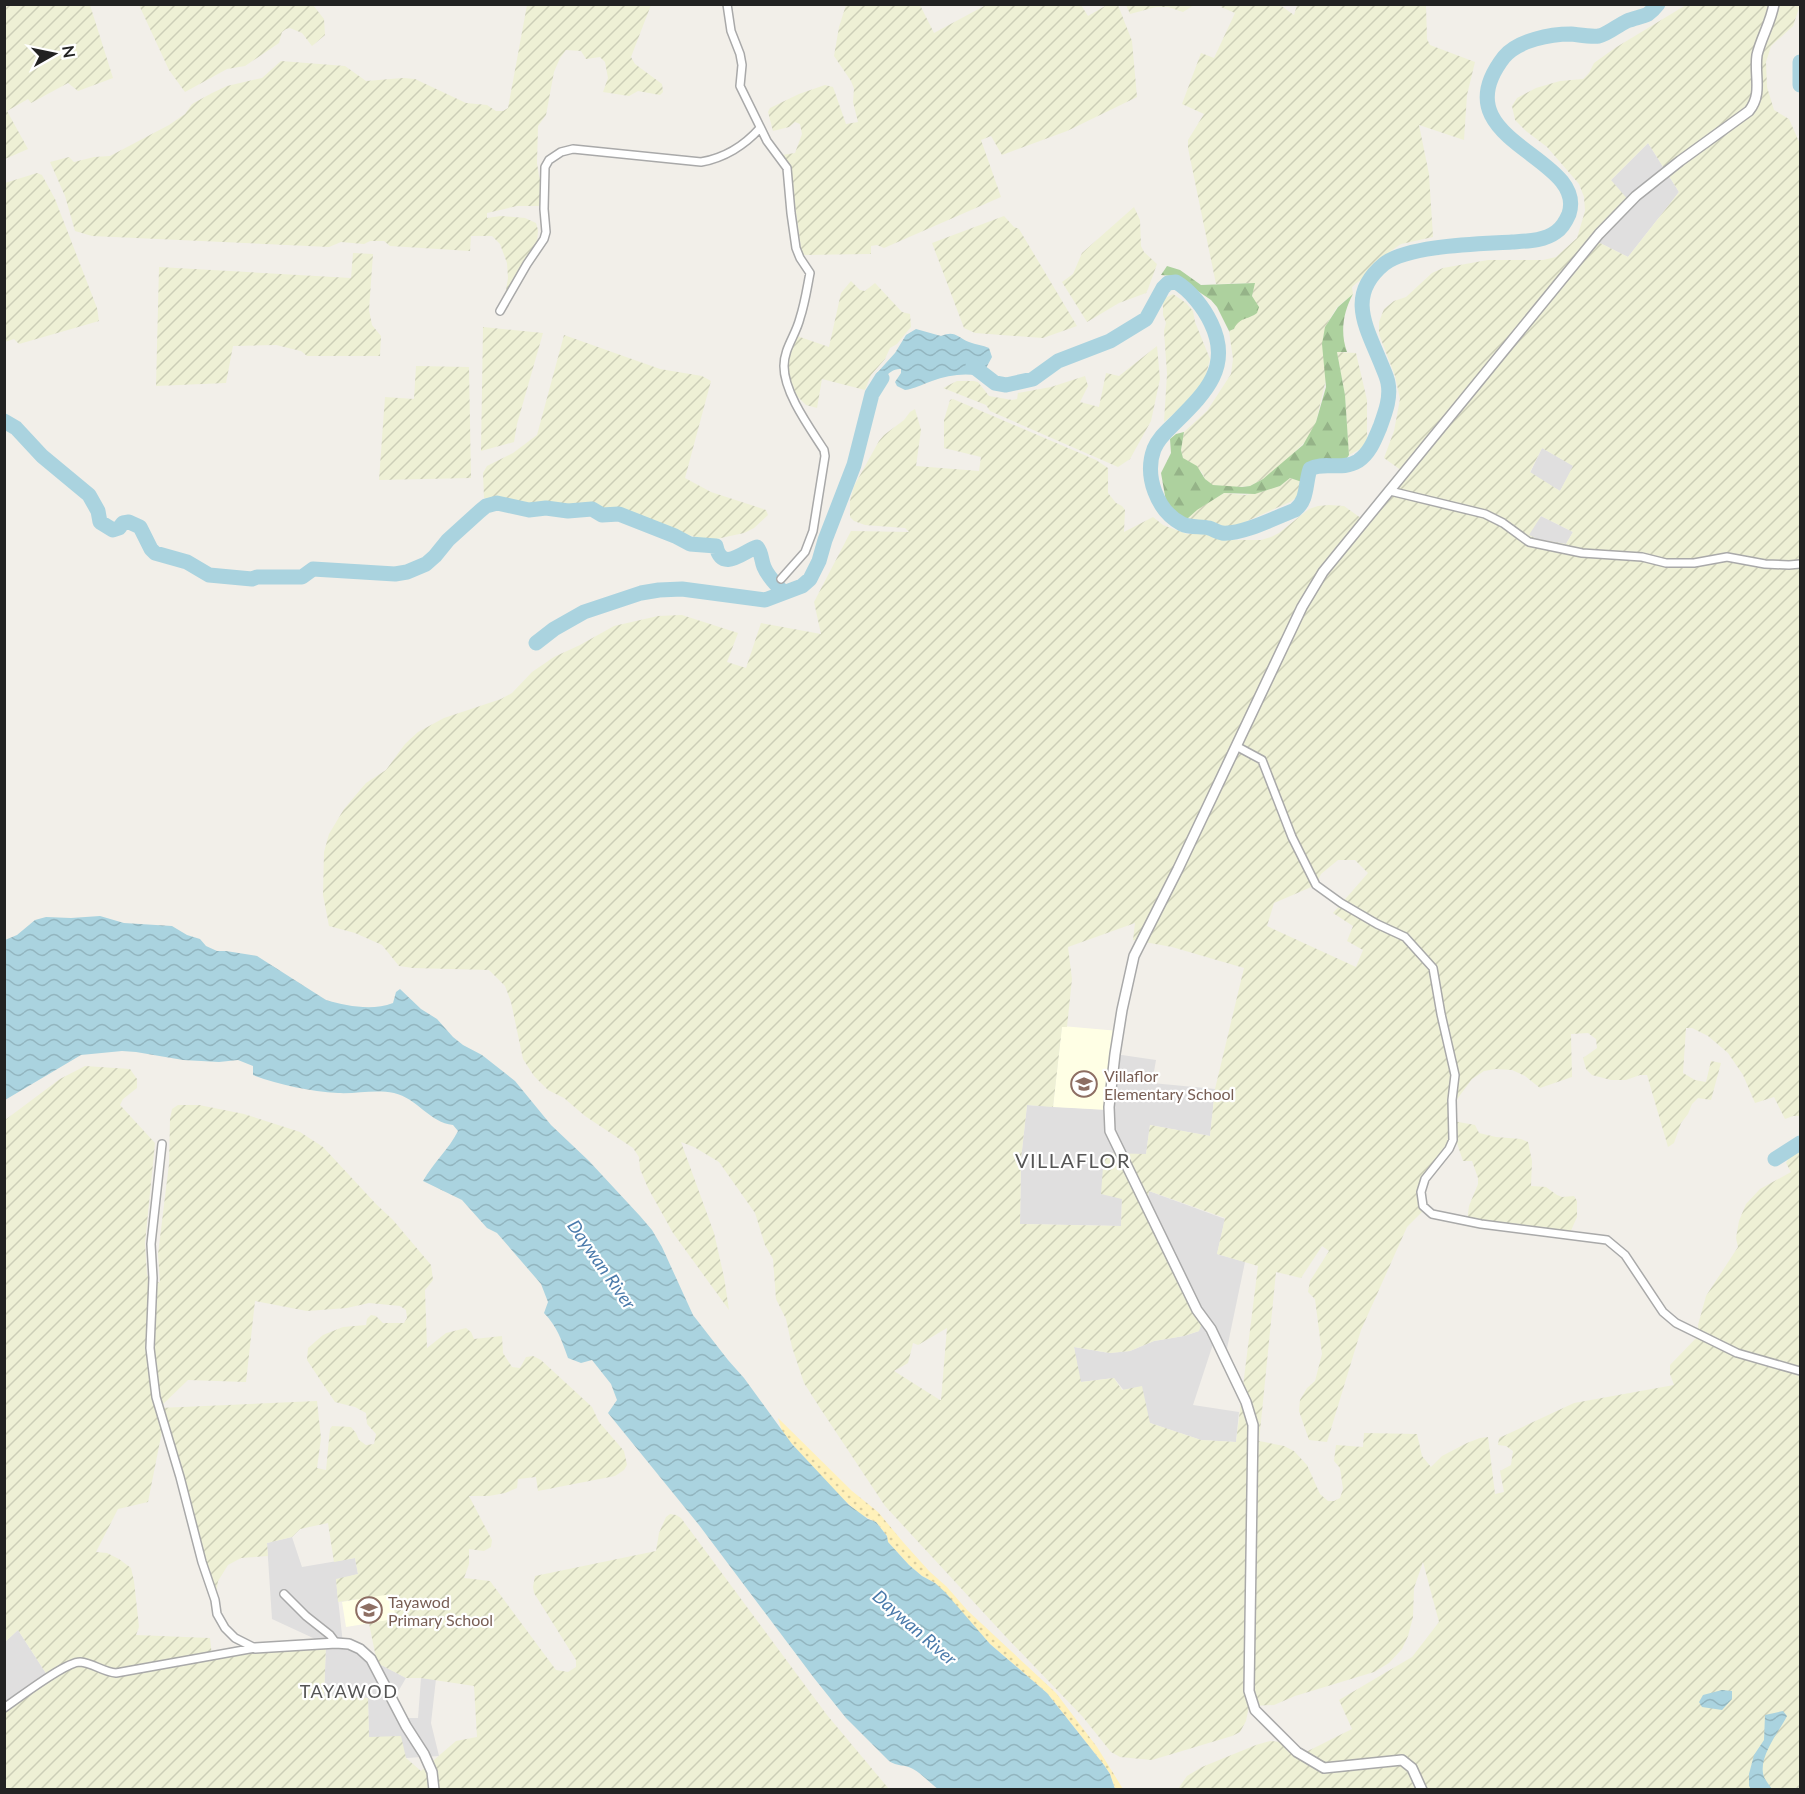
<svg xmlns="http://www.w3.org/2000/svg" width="1805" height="1794" font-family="Lato,sans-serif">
<defs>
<pattern id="farmland-furrows" width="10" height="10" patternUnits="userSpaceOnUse" patternTransform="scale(1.5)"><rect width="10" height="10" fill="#eef0d5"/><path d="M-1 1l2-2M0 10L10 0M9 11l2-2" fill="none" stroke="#ccceb7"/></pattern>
<pattern id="forest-firs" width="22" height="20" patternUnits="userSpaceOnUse" patternTransform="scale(1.5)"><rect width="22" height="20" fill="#add19e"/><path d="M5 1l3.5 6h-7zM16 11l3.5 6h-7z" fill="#95b388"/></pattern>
<pattern id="sand-dots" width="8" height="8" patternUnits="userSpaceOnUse" patternTransform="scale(1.5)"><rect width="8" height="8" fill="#fff1ba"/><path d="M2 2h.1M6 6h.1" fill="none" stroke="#dacea0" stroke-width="1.8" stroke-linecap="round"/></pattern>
<pattern id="water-waves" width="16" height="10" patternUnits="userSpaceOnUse" patternTransform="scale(1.5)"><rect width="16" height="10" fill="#aad3df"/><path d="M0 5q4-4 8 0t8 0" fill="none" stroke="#92b5bf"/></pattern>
</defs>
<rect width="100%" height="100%" fill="#f2efe9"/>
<!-- residential -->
<path fill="#e0dfdf" d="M1648,143l31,49 -51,65 -34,-17 17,-60z
M1542,448l32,18 -14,25 -30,-18z
M1541,516l32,16 -7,12 -29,-5 -9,-4z
M1115,1054l41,6 -4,23 63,6 -5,47 -60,-11 -4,29 -24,44 -1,28 -101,-2 1,-65 6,-54 81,5z
M1149,1191l76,28 -8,35 28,8 -20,96 -10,-20 -22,67 46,7 -3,30 -35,-2 -51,-17 -36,-45 -34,4 -6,-35 35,6 21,-2 24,-10 30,-5 15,-5 -53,-124z
M292,1537l10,30 53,-9 3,16 -22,6 7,64 63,34 -14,24 9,16h17l3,-40 15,1 -5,44 8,33 -33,2 -37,-20 -1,-40 -44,-2 2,-52 -54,-25 -5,-76z
M18,1630l31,48 -44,30v-66z"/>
<!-- education -->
<path fill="#ffffe5" d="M1062,1026l57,5 -10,79 -56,-3z
M391,1593l5,26 -50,8 -4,-25z"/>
<!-- farmland -->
<path fill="url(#farmland-furrows)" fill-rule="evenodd" d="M4,5h86l23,73 -35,13 -10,-8 -37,20 -3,-4 -21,12 21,38 -23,10z
M139,5h174l11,14 1,16 -13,11 -10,-13 -12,-5 -4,1 -4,3 -3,11 -34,23 -18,3 -42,23 -16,-22z
M527,5h124l-20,52 4,7 27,20 1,8 -3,3 -22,-4 -9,5 -26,-4 5,-14 -3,-16 -5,-5 -14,2 -5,-8 -15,-1 -6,8 -6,14 -8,43 -8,11 -1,37 2,13 3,6v24h-25l-30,7v5l14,-2 24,2 11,5 2,7 -1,13 -32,53 3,-18 -1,-15 -7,-19 -8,-8h-21l-1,15 -80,-5 -6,-5h-14l-6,3 -23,-2 -12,5 -237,-11 -17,-5 -10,-35 -15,-34 19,-5 5,5 20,-5 16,-1 59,-31 16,-11 7,-10 20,-11 15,-7 35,-8 19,-17 64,5 21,15 37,-3 12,1 51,24 21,2 9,6h7l5,-3z
M846,5h74l14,28 52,-28h95l7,11 19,-11h11l14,36 5,56 -70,34 -65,24 -11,-19 -10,4 20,57 -117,51 -7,-3 -6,1v8l-69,1 -12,-86 -8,-14 13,-2 7,-19 -2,-10 -5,-2 -6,5 -16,4 -5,-19 2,-4 29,-14 26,-9 8,2 13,37 12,-2 -5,-20 1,-13 -3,-8 -17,-25 5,-29z
M1126,5h68l-11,7 -15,-5h-12l-26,7z
M1222,5h58l14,10 3,-10h129l1,34 3,6 45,17 -8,33 -3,45 -45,-15 10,49 4,63 -32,7 -26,18 -10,14 -13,11 1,7 -16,13 -9,15 -5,15 3,42 -10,43 -8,17 -29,28 -16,12 -13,7 -14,1 -24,-2 -7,-6 -3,-7 -19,-14 -2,-8 3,-18 23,-21 24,-37 2,-15 -4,-28 5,-2 2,-6 7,-5 10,-2 -1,-28 2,-5 -38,1 -28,-136v-8l16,-26 -22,-10 19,-51 13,5 21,-45 -14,-6z
M1686,5h114l-7,21 -22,20 -5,16 1,25 7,23 15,9 11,25v972h-7l-8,3 -11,-22 -19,6 -12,-28 -15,-22 -20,-17 -16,-8h-6l-3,45 12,7 11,2 5,-21 10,2 -10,37 -13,-2 -6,6 -4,10 -7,9 -7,20 -6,4 -21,-72h-7l-14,5h-15l-19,-5 -6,-6 -3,-11 14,-10 -1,-9 -8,-6 -17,1 1,43 -32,11 -15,-12 -13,-6 -16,-1 -12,2 -12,8 -20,27 1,15 22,4 4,8 17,4 25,2 7,3 4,19 -1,25 15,1 11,8 5,2 12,-1 3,5v16l-8,18 -102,-14 2,-15 9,-22v-6l-6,-17h-9l-9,-27 -1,6 -31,48 3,21 -18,18 -46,103 -34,112 -18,-2 -10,-29 1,-11 7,-12 8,-7 7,-27 -7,-55 -7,-7 2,-11 19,-30 -7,-5 -21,32 -25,-6 -17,169 25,5 10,5 13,14 13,29 8,7h6l6,-3 3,-9 -3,-21 -6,-7 2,-16 27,2 1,-14 53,1 5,22 9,11 11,-11 25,-13 13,-5 8,-1 7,57 9,-2 -4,-21 11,-6 2,-14 -7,-5 -8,-1 1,-7 75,-35 100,-18 -4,-11v-9l29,-30 -1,-10 8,-29 32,-49 -2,-9 3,-17 7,-17 14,-15 31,-17 -5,-9 14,-25v651h-622l9,-13 15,-9 54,-22 14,-4 11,1 3,-3 18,15 50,-25 -13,-29 73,-43 27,-35 -16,-60 -9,26 -1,29 -5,19 -6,13 -13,14 -15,9 -79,24 -21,9 -25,1 -3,15 -6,11 -8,4 -80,24 -32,-3 -9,-5 -29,-36 -75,-78 -122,-132 -67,-101 -14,-22 -12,-36 -6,-28 -10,-20 -3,-40 -8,-14 -10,-32 -36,-51 -25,-15 -13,-5 33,91 10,44 5,33 -56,-77 -25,-45 -8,-19 -1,-12 -6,-9 -48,-32 -21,-18 -16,-8 -14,-14 -11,-17 -12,-57 -6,-16 -16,-16 -76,-2 -14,-2 -17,-21 -27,-12 -26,-7 -6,-31 1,-43 5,-18 15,-25 22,-26 20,-13 19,-26 13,-12 26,-14 57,-19 11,-6 20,-21 22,-15 26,-12 34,-19 44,-10 24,-1 56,18 -11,29 19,6 15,-45 60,11 -7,-32 37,-71 58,1 -4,-4 -40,-3 -11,-4 -4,-4v-16l4,-15 25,-45 5,-6 20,-15 6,-8 5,-3 6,21 -5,36 63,5 2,-14 -37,-9v-28l6,-20 3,-1 143,61 12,8v25l8,10 6,3 3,4 -1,22 29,-15 10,8 24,9h17l29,6h28l10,-3 8,-4 30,-24 9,-3 11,-1 15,1 21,15 40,-48 -21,-15 10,-27 6,-32 -5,-23 -16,-42v-12l5,-13 10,-8 12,-4 26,-24 11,-5 45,-8h55l13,-3 21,-19 8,-27 -1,-14 -5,-13 -32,-37 -21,-16 -11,-11 -3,-14 5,-8 19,-10 24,-7 23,-2 6,-6 5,-10 21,-15zM1648,143l31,49 -51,65 -34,-17 36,-38 -19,-22zM1542,448l31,18 -13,25 -30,-19zM1541,516l32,16 -7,12 -29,-5 -8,-4zM1338,860h17l13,13 -35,40 20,13 -6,15 16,9 -7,17 -89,-41 7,-23 42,-18 5,-11zM1135,923l-2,17 39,7 72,21 -29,121 -5,47 -60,-11 -4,29 -42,-1 -3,41 21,5 -1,27 -101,-2 1,-65 6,-54 26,2 9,-80h5l5,-48 -4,-32zM1149,1191l76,27 -8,36 41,12 -22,176 -35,-2 -51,-17 -8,-37 -20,4 -8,-12 -33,4 -7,-35 36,6 20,-2 24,-10 30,-5 15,-5 4,-11 -57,-112zM947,1328l-6,72h-1l-46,-29 14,-8 5,-20 5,2z
M37,173l5,2 13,24 42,109 2,13 -80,23 -5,-5 -9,3v-159z
M1134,207l6,13 1,26 3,6 13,12 -9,25 -2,4 -27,10 -32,19 -25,-40 11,-8 9,-21z
M1004,216l10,11 5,2 58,97 -34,12 -68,-5 -11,-5 -32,-85z
M353,253l20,1 -4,56 3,15 9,11 -1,20h-73l-6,-5 -25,-6 -43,1 -7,37 -70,3 3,-119 192,11z
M851,281l9,9 5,1 10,-8 27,29 8,2 1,13 -14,17 -7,4 -5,11 -14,16 -6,15 -43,-11 -5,29 -11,-3 -9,-9 -8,-18 -1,-20 9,-22 32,11 12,-54z
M1173,294l13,9 7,8 2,11 15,37 -8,31 -38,32 3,-48 -3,-43 2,-8 -3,-8v-16z
M483,327l60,6 -26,91 -3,18 -33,9z
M564,335l96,34 42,7 9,5 -26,97 26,14 55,18 2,5 -14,13 -10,5 -37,8 -93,-31 -51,-6 -38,1 -41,-7 -1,-25 4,-7 26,-13 24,-18z
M1157,346l3,33 -9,42 -21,38 -12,8 -128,-56 -4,-6 -43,-17 14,-7h17l4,1 11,14 23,4 5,-1 1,-6 33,-6 34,-11 3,10 -8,16 19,5 7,-34 13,3z
M1337,352l19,1 11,47v42l-3,5 -15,8 -4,-60z
M416,366l53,1 2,111 -92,2 6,-83 29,2z
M1290,478l12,4 -2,13 -10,7 -59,26h-9l-35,-9 9,-9 28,-17 21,2 16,-3 19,-6z
M85,1066l45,3 7,10v9l-14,11 -3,6 35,38 -10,100 2,32 13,8 -2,-29 11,-90 1,-45 2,-10 6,-4h21l45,9 56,18 23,15 53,57 17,16 38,45 2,15 -8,10 2,58 19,-15 20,-5 5,4 3,7 28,-3 1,17 9,14 8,1 6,-11 7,-1 8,4 51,47 7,15 25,29 3,14 -3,5 -9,6 -77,15 -2,-14 -18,2 -1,9 -12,5 -16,3h-20l23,44 -1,7 -7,4 -15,-2v15l-5,14 26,3 66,89 12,2 8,-5v-7l-42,-67 -1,-6 2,-11 121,-25 3,-18 7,-16 4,-3 6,1 5,3 146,197 62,74h-884v-78l51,-34 -7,1 -31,-48 -13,12v-522l55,-41zM255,1301l52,10 40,-3 22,-5 31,3 6,4 1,8 -3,5h-21l-7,-7 -5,-1 -4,4 -1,6 -23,2 -20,8 -15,13 -1,12 28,42 20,5 11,6 1,11 9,10 -2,10 -8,1 -7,-5 -3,-7 -5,-6 -19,-1 -2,3 -4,41 -9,-2 4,-30 -4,-37 -158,7 29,-28 58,2zM163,1426l52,174 3,-19 10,-16 13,-7 27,-2 -1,-13 25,-6 8,-8 28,-6 6,39 21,-4 3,16 -22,5 2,23 54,-8 4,25 -27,4 8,40 29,15h15l53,8 3,51 -21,4 -35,30 -15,-13 -5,-22 -32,1 -1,-39 -44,-2 2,-52 -114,13 -2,-19 -74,-3 3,-8 -5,-46 -3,-13 -12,-9 -12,-6 -11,-1 22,-43 30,-7z"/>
<!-- forest -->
<path fill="url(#forest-firs)" d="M1167,266l13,4 21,15 54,-2 -3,13 7,11 -2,6c-9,7 -18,4 -23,16l-5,2 -12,-24 -6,-7 -31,-21 -7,-3 -12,-1z
M1353,294c-10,18 -13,39 -6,58h-10l8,43 4,60c-10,18 -22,3 -35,11 -5,3 -9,11 -12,16l-12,-4 -10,8 -25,8 -31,-1 -27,17 -10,9 -12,-5 -8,-7 -6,-34 10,-20 -1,-14 6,-5 8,-2 -3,18 2,8 14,8 8,13 8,6 29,2 8,-1 13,-7 40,-34 13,-23 10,-35 -4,-43 3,-17 13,-20z"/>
<!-- sand -->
<path fill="url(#sand-dots)" d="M778,1418l74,73 26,21 25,30 26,29 18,16 20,23 89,83 41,54 26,42h-8l-5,-15 -6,-9 -57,-72 -57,-49 -55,-61 -13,-7 -13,-11 -21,-23 -1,-6 -11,-14 -15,-7 -24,-21 -54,-60z"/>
<!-- water -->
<path fill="url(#water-waves)" d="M916,329l25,7c14,-6 16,1 28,6 7,3 14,3 20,6l3,9 -7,13 4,8c-19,-6 -39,-4 -57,3 -9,3 -18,8 -27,9l-8,-4 -2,-4 6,-9v-4c-14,-1 -20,16 -29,25l4,-20 19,-21 11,-18z
M100,916l24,7 48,3 15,9 13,4 6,7 11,5h9l31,5 69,44c21,6 46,11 67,3l3,-11 4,-3 21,20 16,10 16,18 10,8 19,10 33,26 36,44 38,36 51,55 12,14 10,17 31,68 35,45 16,18 48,66 57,61 19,14 8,3 11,14 1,6 21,23 13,11 13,7 10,9 45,52 57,49 57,72 6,9 5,15h-177c-8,-6 -16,-15 -25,-20 -8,-5 -16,-2 -24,-8l-43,-43 -32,-40 -115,-153 -91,-112 9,-13 -6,-16 -19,-24 -11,3 -13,-5c-6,-17 -11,-32 -24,-45l4,-11 -7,-18 -44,-51 -10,-5 -25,-28 -39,-19c10,-18 26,-32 35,-50l-5,-6c-23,-2 -36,-27 -59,-32 -19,-4 -37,1 -56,0 -28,-2 -59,-8 -85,-18v-9l-15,-6 -19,2 -36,-2 -47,-8 -14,-1 -41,4 -76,45v-160l12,-5 18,-15 11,-3 25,1z
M1722,1690l10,1v8l-10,11 -20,-3 -3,-5 4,-7z
M1783,1711l4,5c-8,16 -30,42 -23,61 2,4 6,9 8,12h-21l-2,-3v-12l5,-19 10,-15 1,-25z"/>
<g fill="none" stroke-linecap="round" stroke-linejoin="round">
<!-- river -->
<path stroke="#aad3df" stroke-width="15" d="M1800,62v23
M973,366l22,17 11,2 27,-6 25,-18 52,-20 36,-22 17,-31 5,-5 8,-1c14,8 28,26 35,41 21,43 -5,69 -34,98 -9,9 -18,16 -23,28 -10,27 3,62 28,75 8,4 19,2 27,4 4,1 8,4 13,5 19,2 55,-16 73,-23 13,-10 10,-26 15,-41 13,-8 32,2 48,-8 12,-8 17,-22 22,-34 5,-14 11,-29 8,-44 -1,-6 -4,-12 -6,-17 -15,-38 -37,-70 2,-102 24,-19 97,-20 128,-22 15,-1 32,-1 44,-10 6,-4 10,-11 13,-18 19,-59 -131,-72 -65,-157 14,-17 47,-23 67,-23 9,1 20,3 28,2 9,-2 19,-11 28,-15 7,-3 15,-4 21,-7 4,-3 7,-6 10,-10
M4,421l12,7 26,28 47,39 9,16 2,11 13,8 6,-2 4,-5 6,-1 11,5 11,22 4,4 32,9 22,13 43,4 5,-2h45l11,-8 82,5 12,-2 19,-8 9,-8 13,-16 32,-29 6,-5 11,-3 32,7 17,-2 22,3 24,-2 10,6 17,-1 56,22 15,8 26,2c6,28 29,4 41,1 5,6 4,13 7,20 4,10 12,17 19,25
M536,643l18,-14 30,-17 57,-19 18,-3 23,-1 83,11 37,-14 8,-7 9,-18 6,-21 29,-75 18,-71 10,-16
M1775,1159l25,-16"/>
<!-- minor casing -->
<g stroke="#a9a9a9" stroke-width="10">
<path id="minor" d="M727,4l4,27 9,23 2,11 -2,21 27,55 20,27 4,45 5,35 4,10 10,15c-3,15 -5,30 -10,45 -4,17 -16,30 -16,48 0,27 26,62 40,84l1,6 -12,75 -8,21 -24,27
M500,311l27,-47 17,-25 2,-7 -2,-23 1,-42 4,-7 12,-8 12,-3 128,13c23,-4 44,-17 59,-34
M1390,491l95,23 18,9 26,19 53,11 60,4 24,6h28l33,-6 38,7 24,1 11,-1
M1236,746l26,14 30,77 24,48 25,18 36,21 28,13 28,31 8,46 14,61 -3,25 1,40 -4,9 -24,30 -4,13 2,14 9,8 49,10 126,16 18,15 38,57 13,11 61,30 63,18
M162,1144l-11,100 2,34 -3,70 6,49 24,80 22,85 13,38 2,14 8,14 10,10 20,10
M284,1594l22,22 24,19 6,8
M4,1708c15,-10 61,-46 76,-46 13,1 23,10 36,11l139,-25"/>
</g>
<!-- tertiary casing -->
<g stroke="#a9a9a9" stroke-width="12">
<path id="tertiary" d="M255,1648l81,-5 13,1 11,5 11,10 35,67 18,28 8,18 2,18
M1422,1790l-10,-22 -10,-8 -78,8 -27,-16 -42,-42 -6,-19 4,-266 -7,-23 -35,-73 -14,-19 -87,-179 -1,-24 6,-53 7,-44 12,-54 44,-87 124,-262 21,-35 276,-338 37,-38 44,-35 69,-50c14,-17 5,-36 8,-56 4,-17 14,-33 17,-51"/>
</g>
<!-- minor -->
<use href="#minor" stroke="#fff" stroke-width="7"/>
<!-- tertiary -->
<use href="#tertiary" stroke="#fff" stroke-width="9"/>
</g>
<!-- icons -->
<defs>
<g id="school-ring" transform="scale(1.35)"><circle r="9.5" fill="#fff" stroke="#8d6e63" stroke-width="1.5"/><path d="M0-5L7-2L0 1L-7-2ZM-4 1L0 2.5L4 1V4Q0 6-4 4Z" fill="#8d6e63"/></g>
</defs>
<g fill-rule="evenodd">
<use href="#school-ring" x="1084" y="1084"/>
<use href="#school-ring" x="369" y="1610"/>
</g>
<g text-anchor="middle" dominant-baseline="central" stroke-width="4.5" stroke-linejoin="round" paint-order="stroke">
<!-- education labels -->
<g font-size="16" fill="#785e54" stroke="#fff" text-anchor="start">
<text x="1104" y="1075">Villaflor<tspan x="1104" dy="18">Elementary School</tspan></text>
<text x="388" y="1601">Tayawod<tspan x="388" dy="18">Primary School</tspan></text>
</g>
<!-- water labels -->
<g font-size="18" font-style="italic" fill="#4a7aab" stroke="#fff">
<text transform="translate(602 1264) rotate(55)">Daywan River</text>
<text transform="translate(915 1627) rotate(41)">Daywan River</text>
</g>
<!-- neighbourhood labels -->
<g font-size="18" letter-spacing="1.5" fill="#555" stroke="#fff">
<text x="349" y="1691">TAYAWOD</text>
</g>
<!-- quarter labels -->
<g font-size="20" letter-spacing="1.5" fill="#555" stroke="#fff">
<text x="1073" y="1160">VILLAFLOR</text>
</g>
</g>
<!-- border -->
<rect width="1805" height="1794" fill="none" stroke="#222222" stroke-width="12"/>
<!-- north arrow -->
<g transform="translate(54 54) rotate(81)" stroke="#ffffff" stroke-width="4.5" paint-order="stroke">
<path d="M0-4.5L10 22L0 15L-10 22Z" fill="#222222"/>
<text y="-9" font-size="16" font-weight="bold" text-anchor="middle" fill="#222222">N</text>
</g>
</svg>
